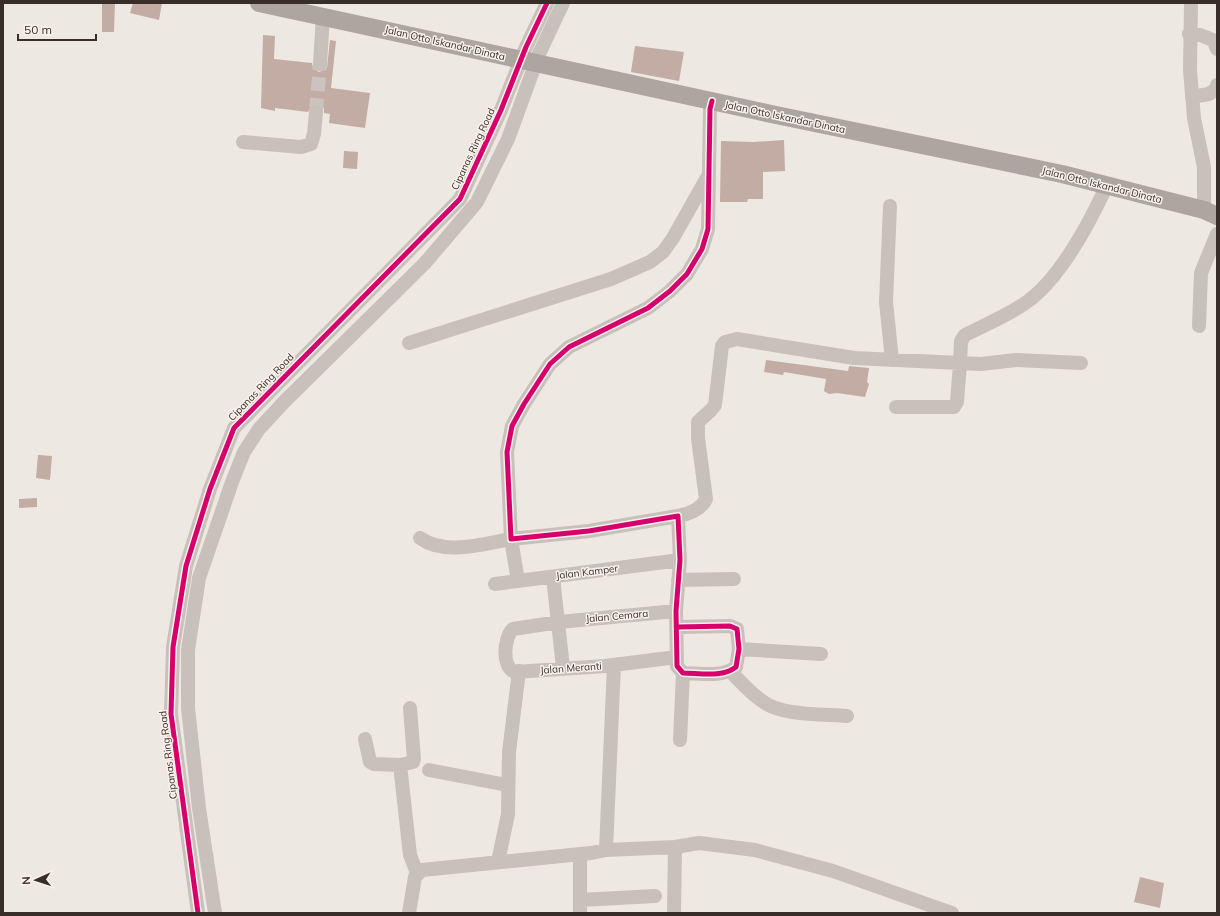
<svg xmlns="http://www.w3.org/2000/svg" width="1220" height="916" font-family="Mulish,sans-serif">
<rect width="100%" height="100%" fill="#eee8e3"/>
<!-- building -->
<path fill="#c2aca4" d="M115,3l-1,29h-12v-28z
M133,3h29l-3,17 -29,-7z
M263,35l12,1 -1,23 38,4 1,5 6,4 8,-4 3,-28 6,1 -5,47 39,5 -5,35 -36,-5 1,-9 -6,-1v-5l-7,-4h-5l-4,8 -33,-4v3l-14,-3z
M635,46l49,6 -5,29 -48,-9z
M784,140l1,31 -22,1v27h-15l-1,3h-27l1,-61 32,1z
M344,151l14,1 -1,17 -14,-1z
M766,360l82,11 1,-5 20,2 -2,14 2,2 -4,13 -28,-4 -8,1 -5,-3 2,-12 -42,-7 -1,3 -19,-3z
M38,455l14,1 -2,24 -14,-2z
M37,498v9l-18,1v-9z
M1140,877l24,6 -4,25 -26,-6z"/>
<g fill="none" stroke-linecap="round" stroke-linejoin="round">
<!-- minor-tunnel -->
<path stroke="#cac3be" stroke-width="14" stroke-dasharray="14 7" stroke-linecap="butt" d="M316,112l4,-48"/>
<!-- minor -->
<path stroke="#c7c0bb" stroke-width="14" d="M1191,3l-1,67 4,48 10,49v43
M1189,34l11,1 13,5 4,9
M320,64l3,-48
M1192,97l17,-3 7,-5 1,-4
M243,142l58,5 10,-3 3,-10 2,-22
M890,206l-4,96 6,58
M1199,326l2,-53 16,-39
M409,343l202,-64 39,-17 13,-10 10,-14 35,-62
M896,407h58l3,-5 3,-39 21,1 35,-4 65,3
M678,516c11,-2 23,-6 28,-17l-8,-61v-16l13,-12 4,-5 7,-59 3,-4 12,-3 117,19 106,5 1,-22 4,-6c18,-9 43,-20 59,-31 36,-24 65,-80 83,-119
M420,538c25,18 63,6 91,1l7,42
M553,577l10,91
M678,580l56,-1
M495,584l185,-24
M676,611l-117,11 -46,7c-9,8 -12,38 2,43l90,-6 72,-9
M677,627l53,-1 7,3 2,20 -3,18c-14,11 -37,6 -53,6l-6,-7 -1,-55 4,-51 -2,-44 -89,15 -78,8 -4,-87 5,-26 12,-22 26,-40 19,-17 79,-39 22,-17 17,-17 15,-25 6,-20 2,-120 2,-8
M739,649l82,5
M730,671c10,10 20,22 32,30 20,15 60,13 85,15
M410,708l4,51 -1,3 -13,3 10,90 7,18
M365,739l5,23 4,2 26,1
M680,740l3,-67
M429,770l78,15
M675,847l24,-4 56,7 78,21 119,42
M606,850l8,-185
M498,862l10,-48 1,-62 10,-81
M580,900l75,-4
M198,913l-27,-199 2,-67 13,-81 24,-77 24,-61 226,-229 41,-89 25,-63 21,-44
M215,913l-16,-105 -11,-100v-58l11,-72 33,-96 12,-30 15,-23 25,-27 141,-139 52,-61 31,-63 31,-85 24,-51
M409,913l6,-36 7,-7 169,-17 15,-3 69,-3 -1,66
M580,913v-59"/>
<!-- major -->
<path stroke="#aca5a0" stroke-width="18" d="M259,3l517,112 286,59 142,36 13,6"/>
<!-- cycleway casing -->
<g stroke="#faf2ea" stroke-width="8">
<path id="cycleway" d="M677,627l53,-1 7,3 2,20 -3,18c-14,11 -37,6 -53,6l-6,-7 -1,-55 4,-51 -2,-44 -89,15 -78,8 -4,-87 5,-26 12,-22 26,-40 19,-17 79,-39 22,-17 17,-17 15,-25 6,-20 2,-120 2,-8
M198,913l-27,-199 2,-67 13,-81 24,-77 24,-61 226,-229 41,-89 25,-63 21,-44"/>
</g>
<!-- cycleway -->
<use href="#cycleway" stroke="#d6006c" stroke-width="5"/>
</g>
<g text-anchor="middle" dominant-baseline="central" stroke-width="3" stroke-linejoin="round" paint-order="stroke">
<!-- street labels -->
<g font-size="10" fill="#382d29" stroke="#faf2ea">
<text transform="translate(445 43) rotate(13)">Jalan Otto Iskandar Dinata</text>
<text transform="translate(785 117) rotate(12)">Jalan Otto Iskandar Dinata</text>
<text transform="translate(473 149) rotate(-65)">Cipanas Ring Road</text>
<text transform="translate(1102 185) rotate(14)">Jalan Otto Iskandar Dinata</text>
<text transform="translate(261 387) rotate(-46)">Cipanas Ring Road</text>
<text transform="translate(587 572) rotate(-7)">Jalan Kamper</text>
<text transform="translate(617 616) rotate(-5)">Jalan Cemara</text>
<text transform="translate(571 668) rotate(-4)">Jalan Meranti</text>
<text transform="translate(168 755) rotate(-97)">Cipanas Ring Road</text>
</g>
</g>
<!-- border -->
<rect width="1220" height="916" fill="none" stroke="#382d29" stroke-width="8"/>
<!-- north arrow -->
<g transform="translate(36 880) rotate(267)" stroke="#faf2ea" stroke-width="3" paint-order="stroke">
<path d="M0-3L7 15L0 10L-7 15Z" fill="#382d29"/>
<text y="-6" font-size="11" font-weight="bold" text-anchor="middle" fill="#382d29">N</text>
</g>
<!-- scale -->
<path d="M18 34v6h78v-6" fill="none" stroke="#382d29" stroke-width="2"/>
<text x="24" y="34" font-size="12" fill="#382d29" stroke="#faf2ea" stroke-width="3" paint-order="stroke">50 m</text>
</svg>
